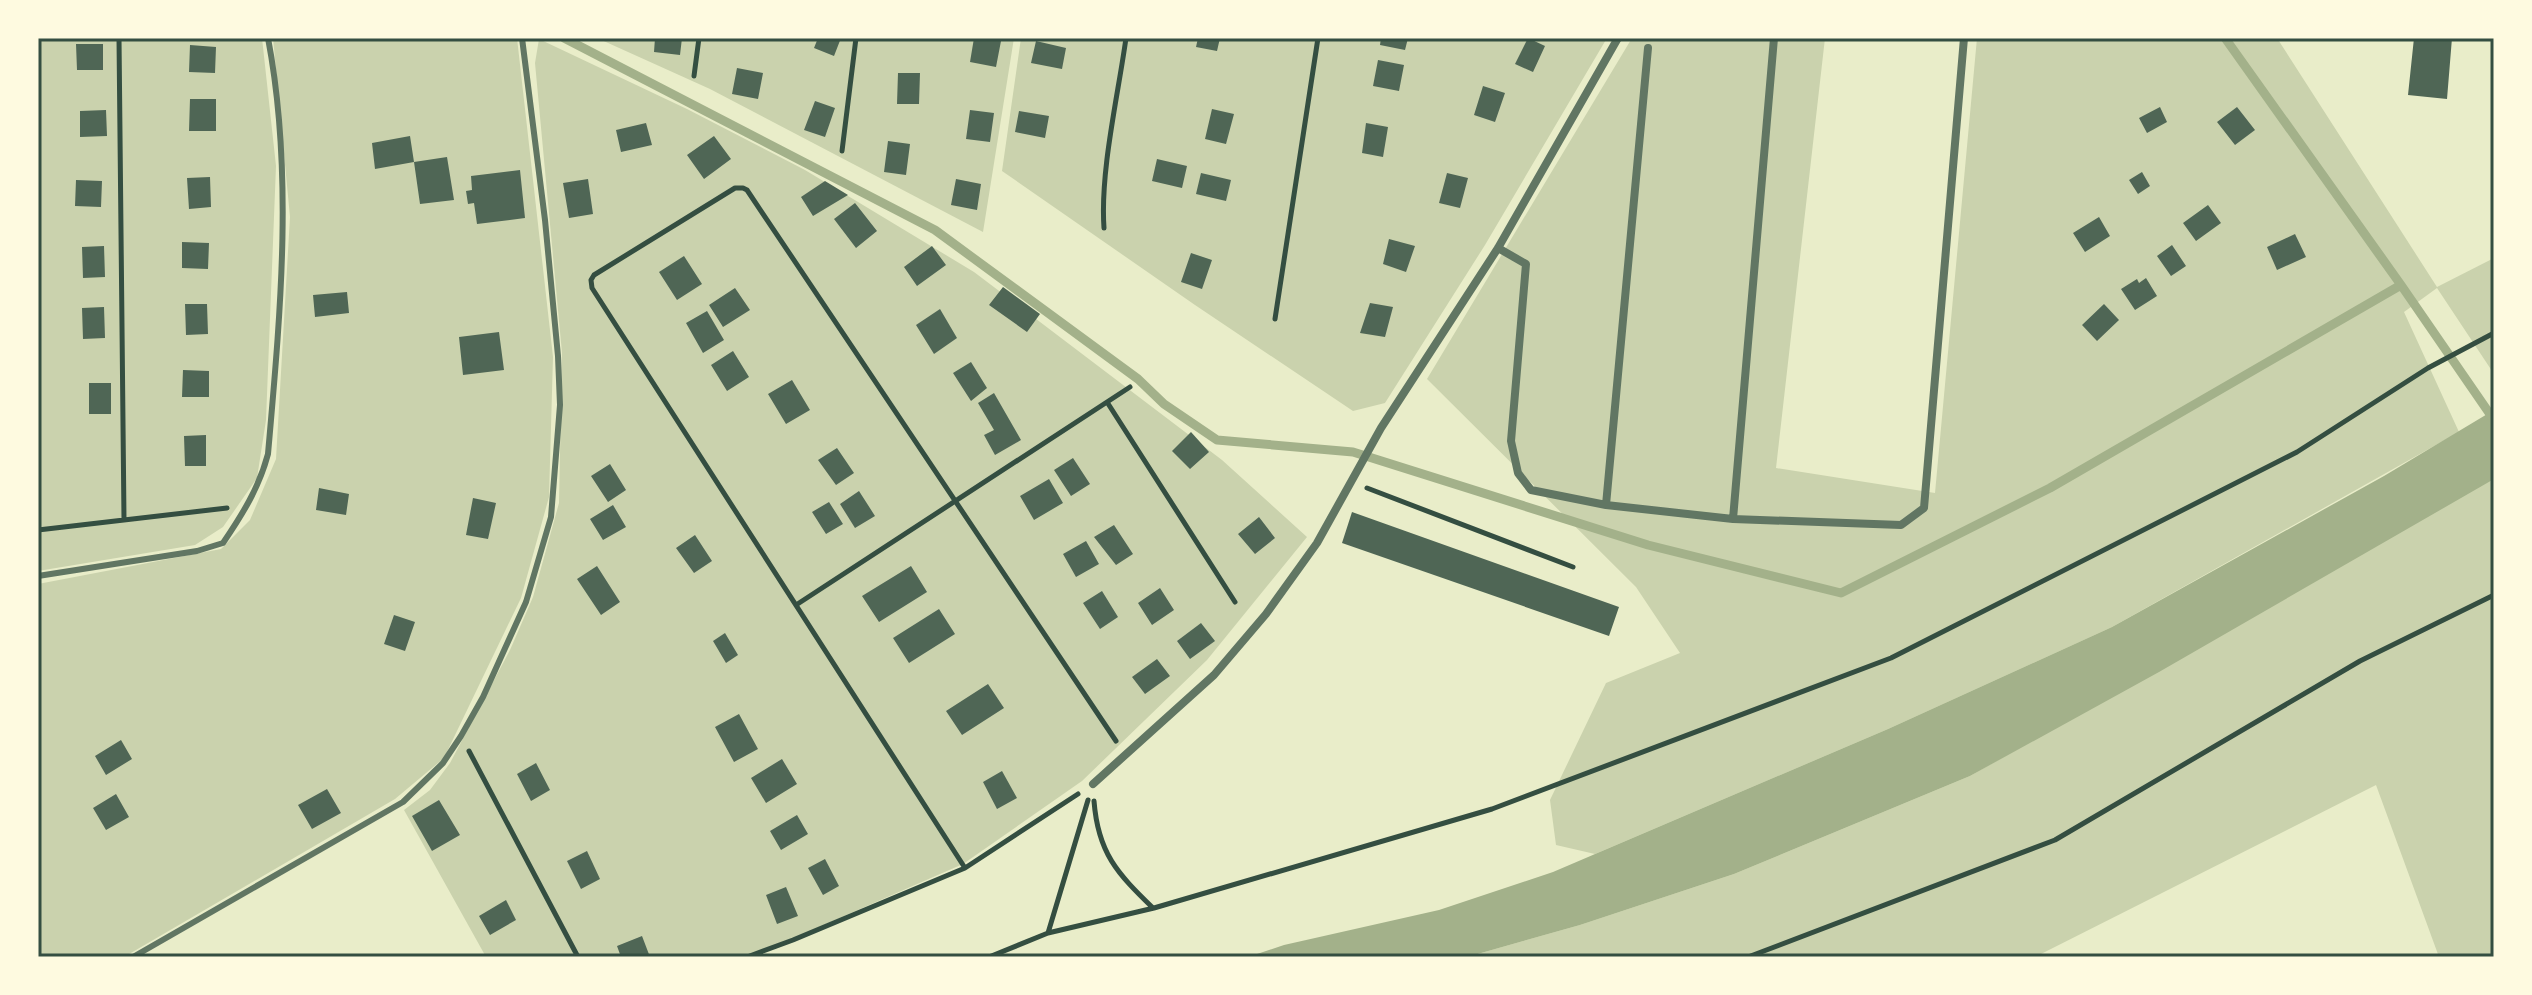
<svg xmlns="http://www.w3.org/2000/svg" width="2532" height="995" font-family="'Fira Sans',sans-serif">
<rect width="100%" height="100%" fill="#e9edc9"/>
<!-- green -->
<path fill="#cad2ad" d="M38,38h224l14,128 -10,254 -9,58 -34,49 -28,18 -157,26z
M273,38h244l36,319 -4,140 -28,101 -77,160 -49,41 -271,158h-86v-373l183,-35 29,-29 26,-61 14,-242z
M597,38h417l-31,194 -273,-143z
M1021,38h586l-122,207 -100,158 -32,8 -158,-106 -193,-134z
M1632,38h193l-49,430 159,25 42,-455h300l160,249 57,-29v116l-57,-86 -33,24 55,120 -347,195 -224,102 -293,125 -39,-9 -6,-45 56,-117 74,-30 -44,-66 -209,-208z
M539,39l148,70 118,61 169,102 248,188 85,77 -100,123 -125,121 -119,83 -167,73 -54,20h-256l-82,-147 26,-20 20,-27 60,-113 23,-53 26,-94 3,-150 -27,-290z
M2494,478v479h-55l-63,-172 -341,172h-568l113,-32 154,-51 236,-98z"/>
<!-- water -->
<path fill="#a3b18a" d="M2494,410v69l-335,193 -189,104 -236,98 -154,51 -113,32h-219l36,-12 155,-35 114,-38 335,-143 224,-102 272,-151z"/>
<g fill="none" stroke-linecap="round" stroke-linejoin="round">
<!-- stream -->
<path stroke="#a3b18a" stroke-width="9" d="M564,38l371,192 203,149 26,25 53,36 136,12 295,93 193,48 209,-105 351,-203
M2225,38l176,247 93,135"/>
</g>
<!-- building -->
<path fill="#4f6655" d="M655,38h27l-2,17 -26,-3z
M818,38h23l-7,18 -20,-8z
M974,38l27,3 -5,26 -26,-5z
M1198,38h22l-3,13 -21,-4z
M1381,38h27l-3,12 -25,-5z
M1528,38l17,8 -12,26 -18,-8z
M2414,38h38l-5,61 -39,-4z
M1036,41l30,7 -4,21 -31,-6z
M76,44h27v26h-26z
M190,45l26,2 -1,26 -26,-1z
M1378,60l26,5 -5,26 -26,-5z
M737,68l26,5 -5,26 -26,-5z
M898,73h22l-1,31h-22z
M1483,86l22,7 -10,29 -21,-7z
M190,99h26v32h-27z
M815,101l20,7 -10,29 -21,-7z
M2160,107l7,15 -20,11 -8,-15z
M2237,107l18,23 -20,15 -18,-23z
M1212,109l22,5 -8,30 -21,-5z
M106,110l1,26 -27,1v-26z
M970,110l24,3 -4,29 -24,-3z
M1019,111l30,5 -4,22 -30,-6z
M646,123l6,22 -31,7 -5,-22z
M1366,123l22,4 -5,30 -21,-4z
M410,136l4,26 33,-5 7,43 -34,4 -6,-42 -39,7 -3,-26z
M714,136l17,23 -27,20 -17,-24z
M888,141l22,3 -4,31 -22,-3z
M1157,159l30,7 -5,22 -30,-7z
M520,170l5,48 -48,6 -3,-21 -6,1 -2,-13 6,-1 -1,-14z
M2142,172l8,14 -12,8 -9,-14z
M1201,173l30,7 -5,21 -30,-7z
M1447,173l21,5 -8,30 -21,-5z
M210,177l1,30 -22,2 -2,-31z
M588,179l5,35 -24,4 -6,-35z
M956,179l25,5 -4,26 -26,-5z
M76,180l26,1 -1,26 -26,-1z
M825,181l23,14 -35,21 -12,-19z
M855,203l22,28 -21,17 -22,-29z
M2208,205l13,18 -25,18 -13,-18z
M2099,217l11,19 -25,16 -12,-19z
M2295,234l11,23 -29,13 -10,-23z
M1389,239l26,7 -9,26 -23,-8z
M182,242l27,1 -1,26 -26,-1z
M2172,245l14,21 -15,10 -14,-20z
M104,246l1,31 -22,1 -1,-31z
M932,246l14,19 -29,21 -13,-19z
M1191,253l21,7 -10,29 -21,-7z
M684,256l18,28 -25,16 -18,-28z
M2146,278l11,18 -22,14 -14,-21 16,-10 2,4z
M1003,287l37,27 -13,18 -38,-27z
M735,288l15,22 -27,17 -14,-22z
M347,292l2,21 -34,4 -2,-22z
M1370,303l23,4 -8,30 -25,-4z
M185,304h22l1,30 -22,1z
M2104,304l15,16 -22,21 -15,-16z
M104,307l1,31 -22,1 -1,-31z
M940,309l17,29 -23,16 -18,-29z
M707,311l17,29 -21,13 -17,-30z
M499,332l5,38 -41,5 -4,-38z
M733,351l16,26 -22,14 -16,-26z
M971,362l16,26 -16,13 -18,-28z
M183,370l26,1v26h-27z
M792,380l18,30 -24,14 -18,-30z
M89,383h22v31h-22z
M994,393l27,47 -26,15 -11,-20 10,-5 -16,-27z
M1191,432l18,20 -19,17 -18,-18z
M206,435v31h-21l-1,-30z
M837,448l17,25 -18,12 -18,-25z
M1073,458l17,26 -19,12 -17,-26z
M610,464l16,26 -18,12 -17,-26z
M1049,479l14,24 -29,17 -14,-24z
M319,488l30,6 -3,21 -30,-5z
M859,491l16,25 -20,12 -15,-24z
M473,498l23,5 -8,36 -22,-4z
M829,502l14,22 -17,10 -14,-22z
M613,505l13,22 -23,13 -13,-21z
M1352,512l267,95 -10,29 -267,-93z
M1259,517l16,21 -20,16 -17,-20z
M1114,525l19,29 -17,11 -22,-28z
M695,535l17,26 -18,12 -18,-25z
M1086,541l13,23 -23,13 -13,-23z
M597,566l23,36 -19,13 -24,-36z
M911,566l16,26 -48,30 -17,-26z
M1160,588l14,22 -22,15 -14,-22z
M1102,591l16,26 -18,12 -17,-26z
M939,609l16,25 -46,29 -16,-25z
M394,615l21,7 -10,29 -21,-7z
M1201,623l14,18 -25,18 -13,-18z
M725,633l13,22 -12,8 -13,-22z
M1157,659l13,17 -25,18 -13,-17z
M988,684l16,24 -42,27 -16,-24z
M739,714l19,35 -24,13 -19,-35z
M121,740l11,19 -26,16 -11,-19z
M782,759l15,25 -31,19 -15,-25z
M536,763l14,27 -19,11 -14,-27z
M1002,771l15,27 -20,11 -14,-27z
M327,789l14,24 -29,16 -14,-24z
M116,794l13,23 -23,13 -13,-22z
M439,800l21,35 -28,16 -20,-35z
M797,815l11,19 -27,16 -11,-19z
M587,851l13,28 -19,10 -14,-28z
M825,859l14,27 -16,9 -15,-27z
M786,887l12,29 -21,8 -11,-29z
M506,900l10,20 -26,15 -11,-19z
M642,936l8,21h-29l-4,-11z"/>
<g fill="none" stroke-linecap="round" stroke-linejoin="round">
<!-- path -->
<path stroke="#344e41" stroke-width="5" d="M119,38l5,482
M694,76l5,-38
M842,151l14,-113
M1104,228c-4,-57 14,-132 22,-190
M1275,319l43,-281
M1107,402l128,200
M1367,488l206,79
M38,530l189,-22
M796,605l334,-218
M469,751l109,206
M1094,801c4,52 23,72 59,107
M965,868l-373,-580 -1,-8 3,-5 141,-87h8l4,2 369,551
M1048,933l40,-133
M747,957l46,-17 172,-72 113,-74
M989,957l59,-24 106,-25 338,-99 399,-151 406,-206 131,-84 66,-35
M1748,957l307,-117 305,-179 134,-66"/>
<!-- service -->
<path stroke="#617663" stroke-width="6" d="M38,576l159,-25 26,-8c19,-28 36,-55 45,-89 12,-137 26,-279 0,-416
M133,957l270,-155 40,-39 18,-27 22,-39 43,-95 25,-85 9,-112 -2,-49 -13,-136 -23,-182"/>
<!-- minor -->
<path stroke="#617663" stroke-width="8" d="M1498,248l28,16 -15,177 7,32 13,17 75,15 127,14 168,6 23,-17 40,-470
M1606,505l42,-457
M1733,519l41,-481
M1093,784l121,-109 52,-61 51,-71 64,-115 117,-180 120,-210"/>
</g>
<!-- border -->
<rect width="2532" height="995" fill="none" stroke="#fefae0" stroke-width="80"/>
<rect x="40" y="40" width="2452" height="915" fill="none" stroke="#344e41" stroke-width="3"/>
</svg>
